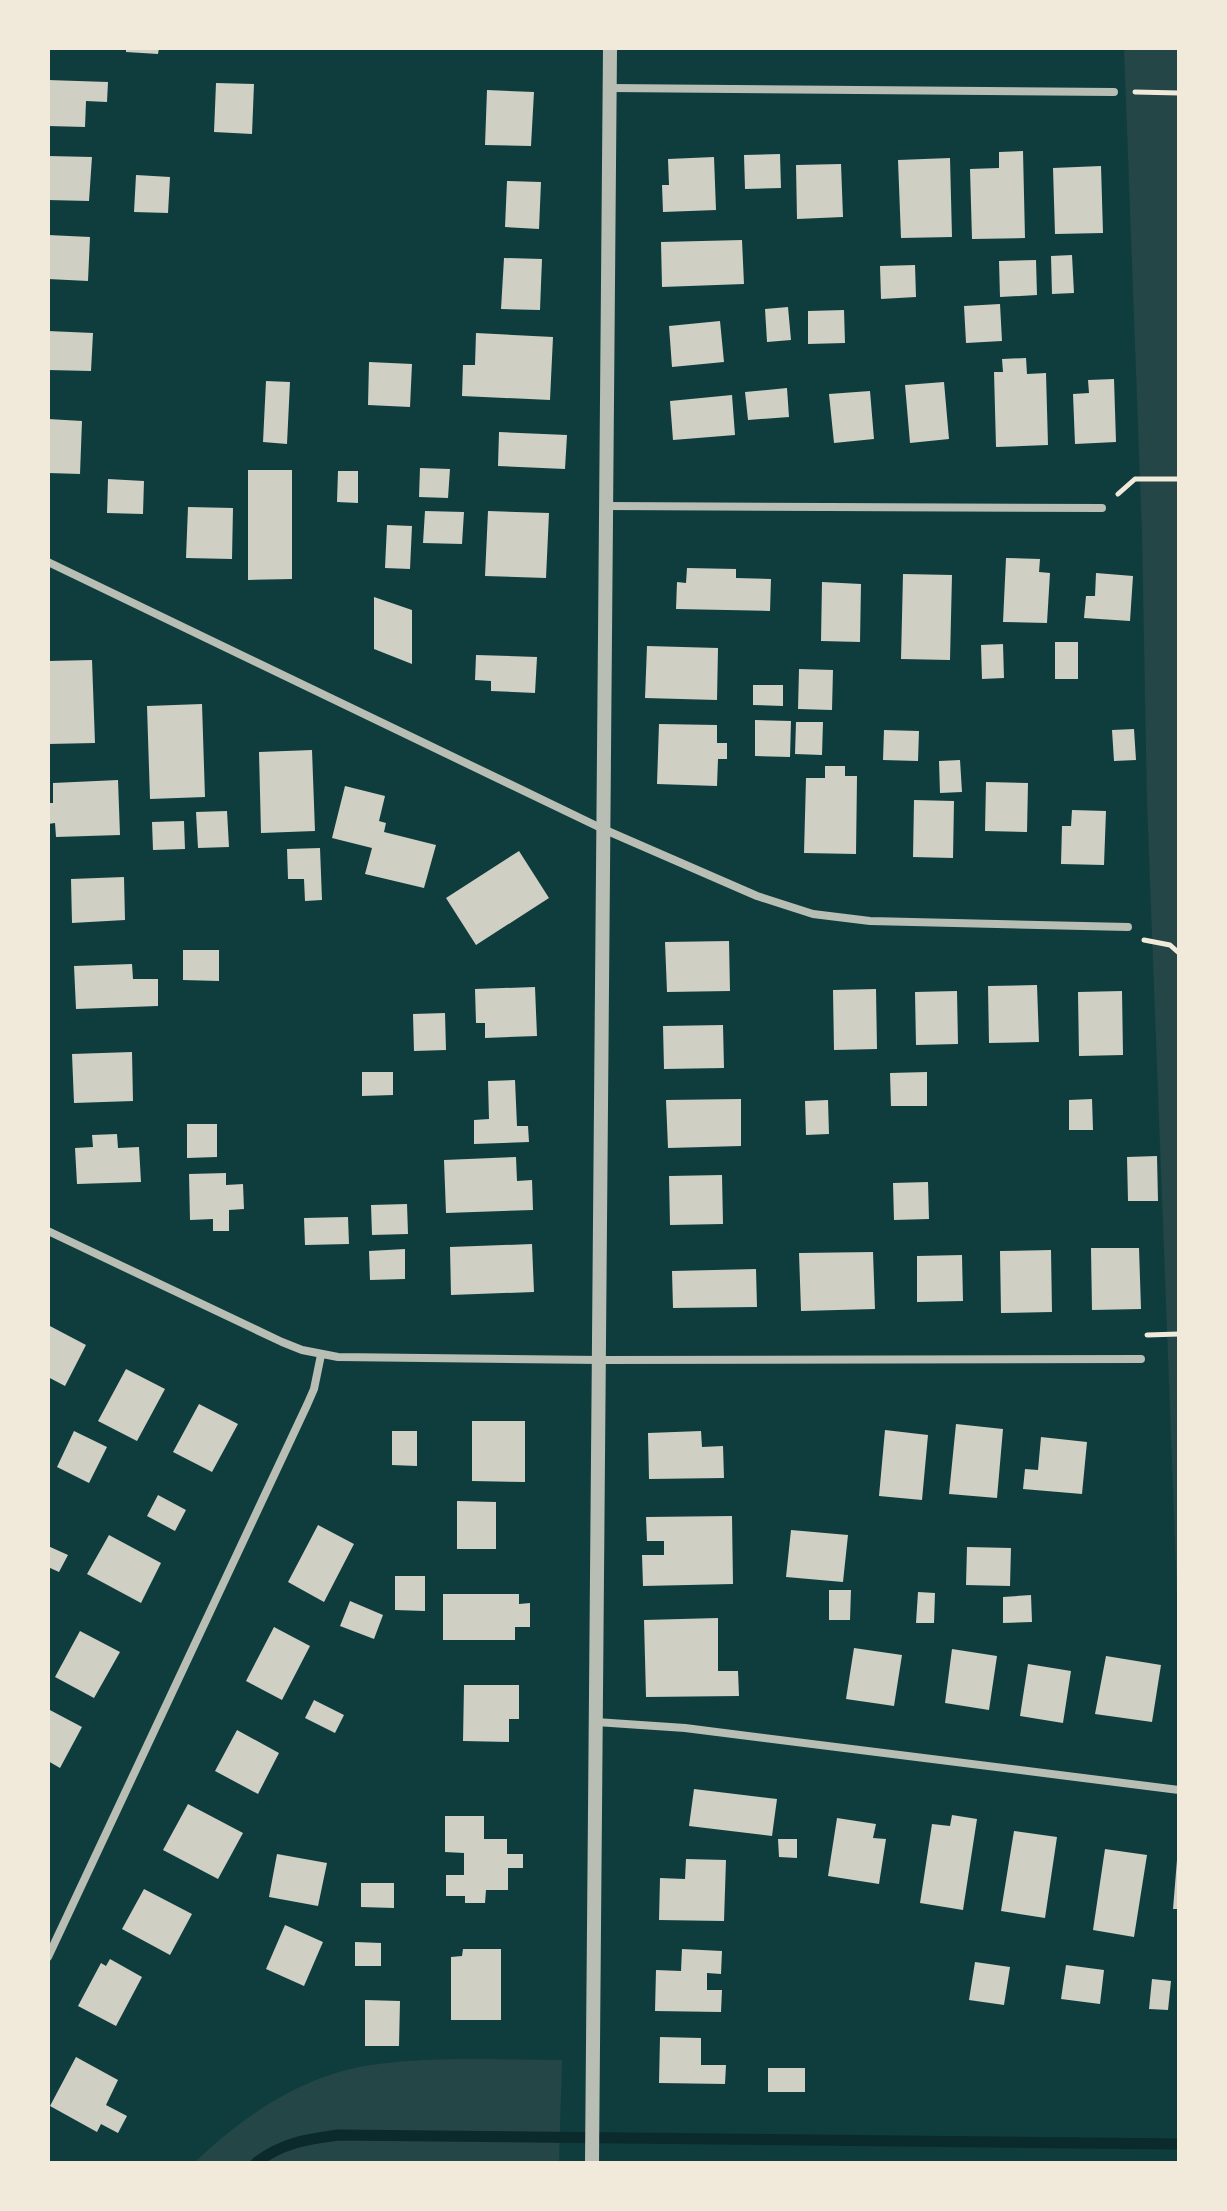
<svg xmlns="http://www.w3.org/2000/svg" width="1227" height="2211" font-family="Cabin,sans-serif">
<rect width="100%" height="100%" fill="#0f3d3e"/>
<!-- green -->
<path fill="#244646" d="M1124,48h55v1545h-2l-30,-791 -5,-269z
M562,2060l-3,103h-365c51,-49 113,-91 185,-99 60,-8 123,-4 183,-4z"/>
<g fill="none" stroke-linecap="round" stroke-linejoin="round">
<!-- stream -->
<path stroke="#0a2a2b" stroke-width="11" d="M256,2163c25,-20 52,-24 82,-28l841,9"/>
</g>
<!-- building -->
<path fill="#cfcfc3" d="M126,48h33l-1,6 -32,-2z
M48,80l60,2 -1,20 -21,-1 -1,26 -37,-1z
M216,83l38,1 -2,50 -38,-2z
M487,90l47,2 -3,54 -46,-1z
M1023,151l2,87 -53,1 -2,-70 29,-1v-16z
M780,154l1,34 -36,1 -1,-34z
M48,156l44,1 -3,44 -41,-1z
M714,157l2,53 -53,2 -1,-27h7l-1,-26z
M950,158l2,79 -51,1 -3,-78z
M841,164l2,53 -46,2 -1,-54z
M1101,166l2,67 -48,1 -2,-66z
M136,175l34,2 -2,36 -34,-1z
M507,181l34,1 -2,47 -34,-2z
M48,235l42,2 -2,44 -40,-2z
M742,240l2,44 -82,3 -1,-45z
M1072,255l2,38 -22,1 -1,-38z
M504,258l38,1 -2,51 -39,-1z
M1036,260l1,35 -37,2 -1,-36z
M915,265l1,32 -35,2 -1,-33z
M1000,304l2,37 -36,2 -2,-37z
M788,307l3,33 -24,2 -2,-33z
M844,310l1,33 -37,1v-33z
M720,321l4,41 -52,5 -3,-41z
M48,331l45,2 -2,38 -43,-1z
M476,333l77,4 -3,63 -88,-4 1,-31h12z
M1026,358l1,16 19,-1 2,72 -52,2 -2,-75h9l-1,-13z
M369,362l43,2 -2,43 -42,-2z
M1114,379l2,63 -41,2 -2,-50 16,-1 -1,-13z
M266,381l24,1 -3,62 -24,-2z
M944,382l5,57 -39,4 -5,-58z
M787,388l2,29 -41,3 -3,-28z
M870,391l4,48 -40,4 -5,-49z
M732,395l3,40 -62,5 -3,-39z
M48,419l34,2 -2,53 -32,-1z
M499,432l68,3 -2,34 -67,-3z
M420,468l30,1 -2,29 -29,-1z
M248,470h44v109l-44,1z
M338,471h20v32l-21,-1z
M108,479l36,2 -1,33 -36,-1z
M188,507l45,1 -1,51 -46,-1z
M425,511l39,1 -2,32 -39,-1z
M488,511l61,2 -3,65 -61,-2z
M387,525l25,1 -2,43 -25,-1z
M1006,558l34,1 -1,13 11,1 -3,50 -44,-1z
M687,568l49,1v9l35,1 -1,32 -94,-2 1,-27 9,1z
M1096,573l37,3 -3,45 -46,-3 2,-22h9z
M903,574l49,1 -2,85 -49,-1z
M822,582l39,2 -1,58 -39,-1z
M374,597l38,13v54l-38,-15z
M1055,642h23v37h-23z
M1003,644l1,34 -22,1 -1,-34z
M647,646l71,2 -1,52 -72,-2z
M476,655l61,2 -2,36 -44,-2v-10l-16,-1z
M92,660l3,83 -47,1v-83z
M799,669l34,1 -1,40 -34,-1z
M753,685h30v21l-30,-1z
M202,704l3,93 -55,2 -3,-93z
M755,720l36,1 -1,36 -35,-1z
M796,722h27l-1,33 -27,-1z
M659,724l58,1v18h10v16h-9l-1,27 -60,-2z
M1134,729l2,31 -22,1 -2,-31z
M884,730l35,1 -1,30 -35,-1z
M312,750l3,81 -54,2 -2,-81z
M960,760l2,32 -22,1 -1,-32z
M825,766h20v10h12l-1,78 -52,-1 2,-75h19z
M118,780l2,55 -64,2 -1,-14 -7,1v-21h5v-20z
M986,782l42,1 -1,49 -42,-1z
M345,786l40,10 -6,25 7,2 -2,9 52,13 -12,43 -59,-14 7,-26 -40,-10z
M914,800l40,1 -1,57 -40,-1z
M1072,810l34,1 -2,54 -43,-1 1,-38h9z
M227,811l2,36 -31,1 -2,-36z
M184,821l1,28 -32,1 -1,-28z
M320,848l2,52 -17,1 -1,-22h-16l-1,-30z
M519,851l30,47 -73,47 -30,-47z
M124,877l1,43 -53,3 -1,-44z
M729,941l1,50 -63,1 -2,-50z
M183,950h36v31l-36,-1z
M132,964l1,15h25v27l-82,3 -2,-43z
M1037,985l2,57 -50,1 -1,-57z
M535,987l2,49 -52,2v-15h-9l-1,-34z
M876,989l1,60 -43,1 -1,-60z
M957,991l1,53 -42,1 -1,-53z
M1122,991l1,64 -44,1 -1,-64z
M445,1013l1,37 -32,1 -1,-37z
M723,1025l1,43 -60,1 -1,-43z
M132,1052l1,49 -59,2 -2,-49z
M362,1072h31v23l-31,1z
M927,1072v34h-36l-1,-33z
M515,1080l2,46h11l1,16 -55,2v-24l15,-1 -1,-38z
M741,1099v47l-73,2 -2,-48z
M1092,1099l1,31h-24v-30z
M828,1100l1,34 -23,1 -1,-34z
M187,1124h30v33l-30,1z
M117,1134l1,14 21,-1 2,35 -64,2 -2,-36 18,-1 -1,-12z
M1157,1156l1,45h-30l-1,-44z
M516,1157l1,24 15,-1 1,30 -87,3 -2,-53z
M226,1173v12l17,-1 1,25 -15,1v21h-16v-12l-23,1 -1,-46z
M722,1175l1,49 -53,1 -1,-49z
M928,1182l1,37 -35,1 -1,-37z
M407,1204l1,30 -36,1 -1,-30z
M348,1217l1,27 -44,1 -1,-27z
M532,1244l2,48 -83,3 -1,-48z
M1091,1248h48l2,61 -49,1z
M405,1249v30l-35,1 -1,-29z
M1051,1250l1,62 -51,1 -1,-62z
M873,1252l2,57 -74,2 -2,-58z
M962,1255l1,46 -46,1v-46z
M756,1269l1,38 -84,1 -1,-37z
M48,1325l38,20 -21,41 -17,-9z
M126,1369l39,20 -28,52 -39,-20z
M199,1404l39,20 -26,48 -39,-20z
M472,1421h53v61l-53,-1z
M956,1424l47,5 -6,69 -48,-4z
M885,1430l43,5 -6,65 -43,-4z
M74,1431l33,16 -18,36 -32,-16z
M392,1431h25v35l-25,-1z
M701,1431l1,16 21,-1 1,32 -75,1 -1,-46z
M1041,1437l46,5 -5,52 -59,-5 2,-20 13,1z
M158,1495l28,15 -11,21 -28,-15z
M457,1501l39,1v47h-39z
M732,1516l1,68 -90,2 -1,-31h22v-14h-17l-1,-24z
M318,1525l36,19 -30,58 -36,-20z
M791,1530l57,5 -5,47 -57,-5z
M109,1535l52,28 -20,40 -54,-29z
M48,1546l20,9 -9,17 -11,-5z
M967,1547l44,1 -1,38 -44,-1z
M395,1576h30v35l-30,-1z
M829,1590h22l-1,30h-21z
M918,1592l17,1 -1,30h-18z
M443,1594h76v10l11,-1v24h-15v13h-72z
M1031,1595l1,27 -29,1v-26z
M350,1601l33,14 -9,24 -34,-13z
M718,1618v53h20l1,25 -93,1 -2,-77z
M274,1627l36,19 -28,54 -36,-19z
M80,1631l40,21 -26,46 -39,-21z
M854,1648l48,7 -8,51 -48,-7z
M952,1649l45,7 -8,54 -44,-7z
M1106,1656l55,9 -9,57 -57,-8z
M1028,1664l43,7 -8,52 -43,-7z
M464,1685h55v34h-10v23l-46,-1z
M314,1700l30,15 -9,18 -30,-15z
M48,1709l34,18 -22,41 -12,-7z
M237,1730l42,23 -21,41 -43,-23z
M694,1789l83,10 -5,37 -83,-10z
M188,1804l55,29 -25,46 -55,-29z
M952,1815l25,4 -14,91 -43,-7 12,-79 18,2z
M445,1816h39v23h23v15h16v14h-15v22h-22l-1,13h-20v-7h-19v-21h18v-22l-19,-1z
M837,1818l39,6 -3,14 13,1 -7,45 -51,-8z
M1014,1831l43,6 -12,81 -44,-7z
M778,1839h19v19l-18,-1z
M1105,1849l42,6 -13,82 -41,-7z
M277,1854l50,9 -9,43 -49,-9z
M686,1859l40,1 -2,61 -65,-1 1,-42 25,1z
M1177,1860h2v49h-6z
M361,1883h33v25l-33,-1z
M144,1889l48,25 -22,41 -48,-26z
M285,1925l38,17 -19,44 -38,-17z
M355,1942l26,1v23h-26z
M463,1949h38v71h-50v-63l11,-1z
M682,1949l40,2 -1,23 -14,-1v17h15l-1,22 -66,-1 1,-41 25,1z
M110,1959l32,18 -26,49 -38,-20 23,-43 5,3z
M975,1962l35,5 -6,38 -35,-5z
M1066,1965l38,5 -4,34 -39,-5z
M1152,1979l19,2 -3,29 -19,-1z
M365,2000l35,1 -1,45h-34z
M660,2037l41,1v27h25l-1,19 -66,-1z
M76,2057l42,23 -12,25 21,11 -9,17 -17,-9 -4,8 -47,-26z
M768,2068h37v24h-37z"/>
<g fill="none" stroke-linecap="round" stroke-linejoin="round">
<!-- path -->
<path stroke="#f1e9da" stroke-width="5" d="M1135,92l44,1
M1118,494l17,-15h44
M1144,940l26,5 9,8
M1147,1335l32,-1"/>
<!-- minor -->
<path stroke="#b8beb3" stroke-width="8" d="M610,88l504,4
M606,506l496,2
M48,562l555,267 154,67 56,18 57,7 258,6
M48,1231l234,111 20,8 36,7 261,3 542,-1
M596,1722l89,6 494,62
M48,1957l259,-552 7,-16 7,-34"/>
<!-- tertiary -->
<path stroke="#b8beb3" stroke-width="14" d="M592,2163l18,-2115"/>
</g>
<!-- border -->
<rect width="1227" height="2211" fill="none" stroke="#f1e9da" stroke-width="100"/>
</svg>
